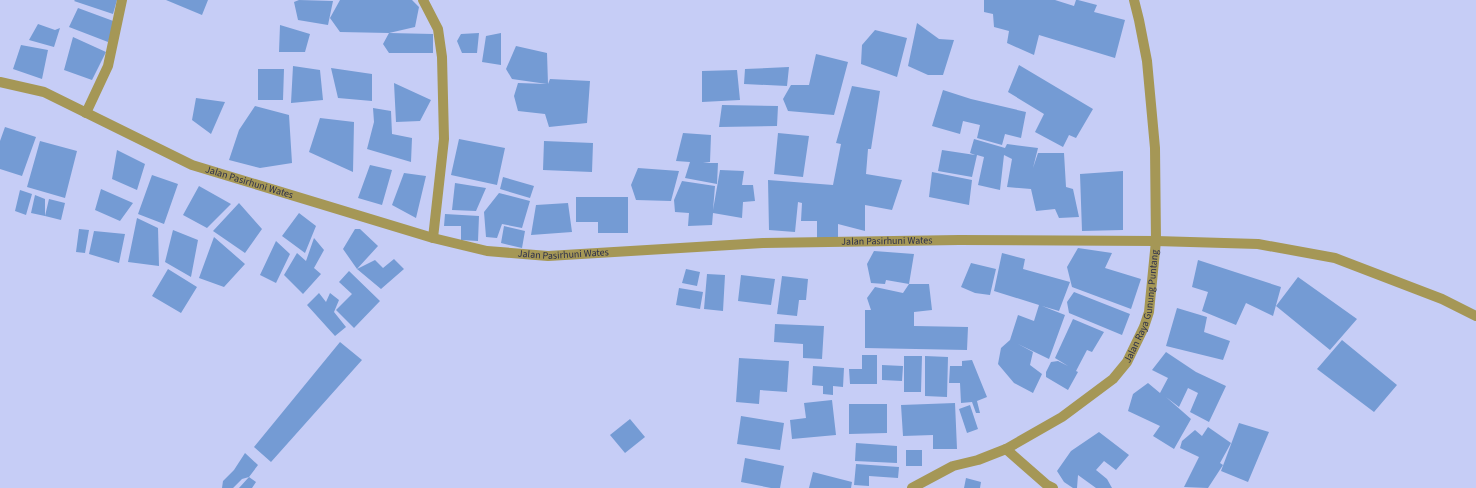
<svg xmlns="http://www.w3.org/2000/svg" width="1476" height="488" font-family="'Source Sans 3',sans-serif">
<rect width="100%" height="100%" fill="#c6cdf6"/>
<!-- building -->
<path fill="#749bd4" d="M75,0h42l-4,14 -39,-13z
M166,0h42l-6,15z
M299,0l34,1 -5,24 -30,-5 -4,-18z
M340,0h72l7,7 -4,20 -26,6 -49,-1 -10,-14z
M984,0h71l19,6 2,-6h2l19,5 -3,7 31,8 -10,38 -76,-23 -5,20 -27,-12 2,-12 -15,-4 -1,-13 -9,-2z
M78,8l38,14 -8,20 -39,-15z
M917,23l22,16 15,1 -11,35h-15l-20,-9z
M38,24l17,6 5,-2 -6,19 -25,-7z
M280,25l30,9 -5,18h-26z
M875,30l32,8 -10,39 -36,-13 1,-19z
M389,33l44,1v19h-44l-6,-9z
M479,33l-2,20h-15l-5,-12 4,-7z
M501,33v32l-19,-3 4,-26z
M73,37l33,15 -14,28 -28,-10z
M21,45l27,5 -6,29 -29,-10z
M516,46l31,7 1,31 2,-5 40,2 -3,42 -38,4 -4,-13 -27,-3 -4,-15 4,-13 29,1 -35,-5 -6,-10z
M816,54l32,8 -14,53 -46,-4 -5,-12 8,-14h18z
M1019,65l74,44 -17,29 -7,-3 -6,12 -28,-15 9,-18 -36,-22z
M293,66l27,4 3,30 -32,3z
M789,67l-2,19 -43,-2 1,-15z
M331,68l41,6v27l-34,-3z
M258,69h26l-1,31h-25z
M737,70l3,30 -38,2v-31z
M394,83l37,17 -11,21 -24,1z
M852,86l28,5 -9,58h-3l-2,25 36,6 -10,30 -27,-5v26l-27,-7v14h-21v-17h-16l1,-18 -4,-1 -3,30 -26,-2 -1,-50 65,5 8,-41 -5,-1z
M943,90l28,9 55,13 -5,26 -16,-4 -3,11 -25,-7 3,-13 -17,-4 -3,13 -28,-8z
M196,98l29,4 -14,32 -19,-14z
M722,105l56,1 -1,20 -58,1z
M255,106l34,9 3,48 -32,5 -31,-8 10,-30z
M373,108l18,3 1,23 20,4 -1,24 -44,-13 7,-27z
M320,118l34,4 -1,50 -44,-20z
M5,127l31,10 -14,39 -22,-7v-28z
M683,133l28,2 -1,27 -7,1h15l-1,21 -32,-6 5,-16 -14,-1z
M778,133l31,3 -6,41 -29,-3z
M459,139l46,9 -8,37 -46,-10z
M974,139l31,9 2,-4 31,4 -5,20 5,-15h26l2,34 7,2 6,28 -20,1 -4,-9 -19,2 -5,-22 -24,-2 5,-28 -8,-4 -4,35 -22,-5 6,-28 -7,-2 -5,22 -34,-6 4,-21 33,5 -5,-2z
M40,141l37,10 -12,47 -38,-11z
M544,141l49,2 -1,29 -49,-2z
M117,150l28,14 -8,26 -25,-11z
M370,165l22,5 -10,35 -24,-7z
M638,168l41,3 -8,30 -35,-1 -5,-15z
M720,170l24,1 -2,14h11l2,16 -12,1 -1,16 -29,-5 -1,12 -24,1 1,-13 -14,-1 -1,-12 8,-19 33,5 -2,24z
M1123,171v59l-41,1 -2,-57z
M932,172l40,8 -3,25 -40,-8z
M404,173l22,3 -10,42 -24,-13z
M152,175l26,9 -14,40 -26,-10z
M503,177l31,9 -4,12 -30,-9z
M455,183l31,5 -10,23 -24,-1z
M199,186l32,18 -24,24 -24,-13z
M101,189l32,14 -13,18 -25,-11z
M20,190l12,4 -6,21 -11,-4z
M499,193l31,8 -8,27 -20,-4 -5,14 -11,-1 -2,-25z
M35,195l10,4v17l-14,-3z
M576,197h52v36h-30v-11h-22z
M49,199l16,4 -4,17 -16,-4z
M239,203l23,26 -17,24 -32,-22z
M568,203l4,29 -41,3 5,-30z
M299,213l17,13 -11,27 -23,-17z
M445,214l34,2 -1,25 -17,-1v-14h-17z
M137,218l21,10 1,38 -31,-4z
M504,226l21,5 -3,17 -21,-5z
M79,229l10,1 -4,23 -9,-1z
M355,229h5l18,17 -21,23 -14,-20z
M173,230l25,10 -7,37 -26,-15z
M94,231l31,3 -6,29 -30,-9z
M214,237l31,27 -21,23 -25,-9z
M314,238l10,12 -10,18 7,6 -18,20 -19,-19 13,-22 9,8z
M276,241l14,13 -14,29 -16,-8z
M1078,248l34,5 -7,15 36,11 -10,30 -59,-22 -5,-20z
M874,251l40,3 -5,30 -23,-4 -1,4 -14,-1 -4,-19z
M1002,253l23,6 -2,10 47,13 -11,29 -17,-5 23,9 -16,44 -31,-15 15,8 -3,13 12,9 -9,19 -19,-10 -16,-19 3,-16 9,-8 8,-25 16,6 5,-16 -45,-14z
M394,259l10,10 -23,20 -24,-20 18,-9 8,8z
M1198,260l83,27 -8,29 -27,-13 -10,22 -34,-14 6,-19 -16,-5z
M971,263l25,6 -6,26 -15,-2 -14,-6z
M168,269l29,18 -16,26 -29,-17z
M686,269l14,3 -3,14 -15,-3z
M349,271l31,30 -26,27 -18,-18 16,-16 -13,-12z
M707,274l18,1 -2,36 -19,-2z
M741,275l34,4 -4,26 -33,-4z
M782,276l26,3 -2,21h-7l-2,16 -20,-2z
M1298,277l59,42 -27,31 -54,-44z
M909,284h20l3,26 -18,2v14l54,1 -1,23 -102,-2v-38h6l-4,-12 8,-11 28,6z
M679,288l24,4 -3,17 -24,-4z
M1074,292l56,22 -8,21 -53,-22 -2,-11z
M319,293l7,9 4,-9 9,7 -5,12 12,15 -11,9 -28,-31z
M1177,308l30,9 -3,15 26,9 -7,19 -57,-14z
M1073,319l31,13 -12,20 -5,-2 -11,21 2,1 -10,18 -22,-13v-5l5,-10 7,-1 10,5 -13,-8z
M775,324l49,2 -2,33 -19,-1v-14l-29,-2z
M1342,340l55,45 -23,27 -57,-43z
M340,342l22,18 -91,102 -17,-15z
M1166,352l30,20 30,14 -17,36 -19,-10 8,-19 -10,-5 -9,19 -13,-10 25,22 -17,30 -21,-13 7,-10 -32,-15 5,-17 15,-11 12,10 8,-15 -16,-8z
M862,355h15v29h-27l-1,-15h13z
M904,356h18l-1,36h-17z
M925,356l23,1 -1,40 -22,-1z
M739,358l50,3 -2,31 -27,-2 -1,14 -23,-2z
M972,360l15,37 -10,4 3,12h-4l-4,-11 -11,1 -1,-20h-11l1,-17h12v-5z
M882,365l21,1 -1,15 -20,-1z
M813,366l31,2 -1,19 -10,-1v9l-10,-1v-8l-11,-1z
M832,400l4,35 -44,4 -2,-19 16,-2 -2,-15z
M955,403l2,46h-24v-14l-30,1 -2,-31z
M849,404h38v29l-38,1z
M970,405l8,24 -11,4 -8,-24z
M741,416l43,7 -4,27 -43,-6z
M630,419l15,18 -20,16 -15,-18z
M1239,423l30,9 -21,50 -27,-11z
M1208,427l23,16 -11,20 3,2 -15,23 -24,-1 15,-30 -19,-9 2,-7 13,-11 7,6z
M1099,432l30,23 -13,15 -12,-9 -8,9 11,9 5,9h-16l-18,-13 -1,13h-4l-9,-6 -7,-11 14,-20z
M856,443l41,3v17l-42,-2z
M906,450h16v16h-16z
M245,453l13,12 -9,12 7,5 -4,6h-13l10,-11 -7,2 -9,9h-11l1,-7 11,-11z
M745,458l39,8 -4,22h-9l-30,-6z
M856,464l43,3 -1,11 -29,-2v10l-15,-1z
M813,472l39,10 -1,6h-42z
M966,478l15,4 -1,6h-16z"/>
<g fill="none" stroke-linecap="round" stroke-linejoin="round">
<!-- minor -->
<g stroke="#a59756" stroke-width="10">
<path d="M423,0l15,29 4,28 2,82 -11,99"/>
<path id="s1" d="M0,82l44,10 148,73 241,73 54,13 61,5 215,-13 196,-3 197,1"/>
<path d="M86,113l22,-47 14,-66"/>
<path d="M1006,449l41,36 6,3"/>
</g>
<!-- tertiary -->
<g stroke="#a59756" stroke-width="10">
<path d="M1156,241l102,3 77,14 107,41 34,17"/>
<path id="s2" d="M912,488l41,-22 25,-6 28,-11 56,-32 51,-38 14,-17 17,-35 5,-15 7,-71 -1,-93 -8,-87 -8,-41 -5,-20"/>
</g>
</g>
<g text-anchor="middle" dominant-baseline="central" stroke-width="3" stroke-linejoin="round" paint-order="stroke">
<!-- street labels -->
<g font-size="10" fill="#2c2f4a" stroke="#d6dbf6">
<text stroke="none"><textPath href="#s1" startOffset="270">Jalan Pasirhuni Wates</textPath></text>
<text stroke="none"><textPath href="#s1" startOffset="918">Jalan Pasirhuni Wates</textPath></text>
<text stroke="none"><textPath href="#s1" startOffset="594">Jalan Pasirhuni Wates</textPath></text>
<text stroke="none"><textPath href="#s2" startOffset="311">Jalan Raya Gunung Puntang</textPath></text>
</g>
</g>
</svg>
